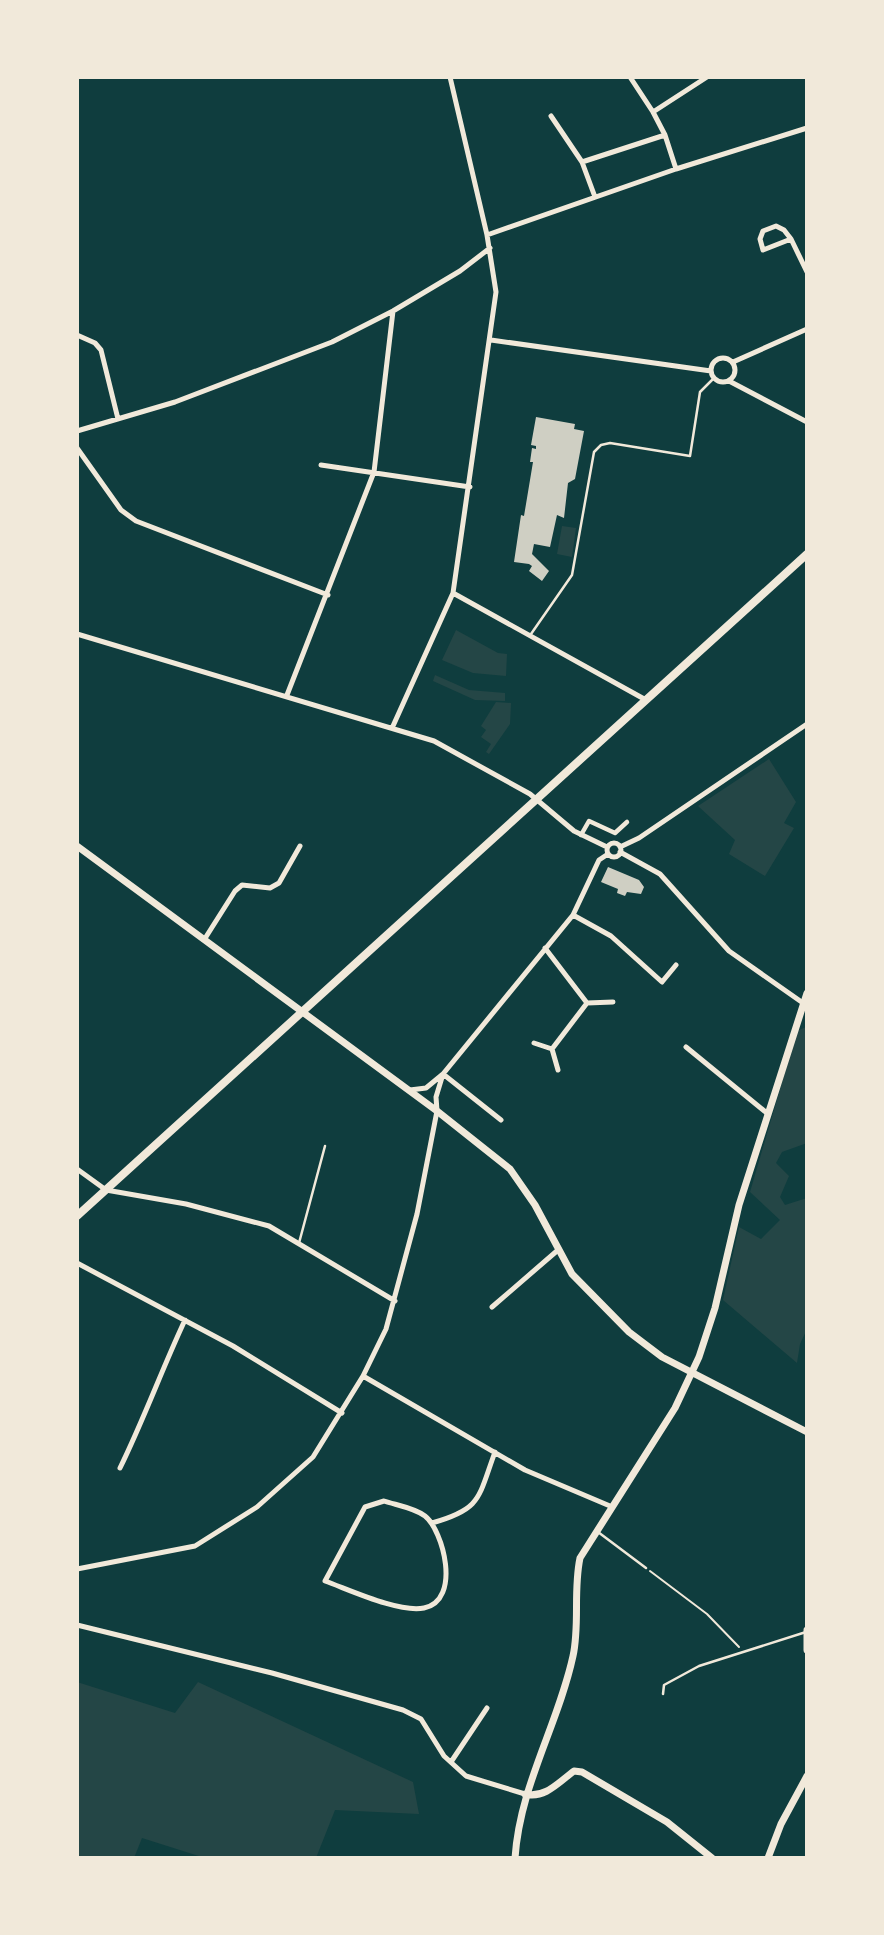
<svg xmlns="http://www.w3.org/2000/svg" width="884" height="1935" font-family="Roboto,sans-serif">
<rect width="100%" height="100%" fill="#0f3d3e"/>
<!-- green -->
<path fill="#244646" d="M562,526l14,2 -4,29 -15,-3z
M456,630l42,23 9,1 -1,22 -33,-3 -31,-13z
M435,675l34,15 36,3v8l-30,-1 -42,-19z
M496,702l15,1 -1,21 -21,30 -3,-2 5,-8 -10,-7 5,-7 -5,-4z
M769,759l27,43 -12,21 10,5 -29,48 -36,-22 6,-14 -37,-34z
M806,1027l1,116 -25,9 -6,11 13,13 -9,21 5,8 22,-7v131l-7,15 -3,19 -74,-63 16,-73 22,12 19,-19 -30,-28 47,-161z
M77,1682l98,31 23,-31 215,100 6,32 -84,-4 -19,48h-111l-63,-20 -8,20h-57z"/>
<!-- building -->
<path fill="#cfcfc3" d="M536,417l39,7 -1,5 10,2 -9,48 -7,4 -4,35 -7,-3 -7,32 -16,-3 -2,10 17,17 -7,10 -13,-10 3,-5 -3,-2 -15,-2 7,-47 3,1 9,-54h-3l2,-14 4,1v-3l-5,-1z
M608,867l31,13 5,7 -3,7 -14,-2 -2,4 -8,-3 1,-4 -17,-7z"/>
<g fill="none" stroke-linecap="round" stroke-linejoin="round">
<!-- path -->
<path stroke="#f1e9da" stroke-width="2" d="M650,1571l57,43 32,33"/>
<!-- service -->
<path stroke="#f1e9da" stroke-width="2.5" d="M531,634l41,-59 22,-123 7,-7 9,-2 80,13 10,-64 14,-14
M299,1243l26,-97
M598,1532l48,36
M663,1694l1,-9 35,-19 107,-34"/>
<!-- pedestrian -->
<path stroke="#f1e9da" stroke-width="4.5" d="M581,835l8,-14 26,12 12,-11"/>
<!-- minor -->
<path stroke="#f1e9da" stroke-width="5" d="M630,77l23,35
M551,116l31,46 13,35
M582,162l83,-27
M676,169l-11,-34 -12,-23 54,-35
M487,235l189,-66 131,-41
M791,239l-7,-9 -8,-4 -13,5 -3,8 3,11 28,-11 16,33
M77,335l18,8 6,7 17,69
M491,340l220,31
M711 370a12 12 0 1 1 24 0a12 12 0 1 1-24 0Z
M733,362l74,-33
M729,381l78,41
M77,431l98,-29 157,-60 61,-31 67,-40 30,-23
M77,448l44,62 15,11 192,74
M321,465l149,22
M453,593l193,107
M77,634l357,107 96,53 44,37 33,16
M287,695l87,-223 19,-161
M393,726l60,-133 43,-301 -9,-57 -37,-158
M607 850a7 7 0 1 1 14 0a7 7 0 1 1-14 0Z
M620,847l19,-9 168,-114
M620,852l40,22 69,77 74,52
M573,915l38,21 51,46 14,-17
M204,940l31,-49 7,-6 28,3 9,-5 21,-37
M587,1003l26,-1
M534,1043l18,6 35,-46 -42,-55
M686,1047l82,67
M552,1049l6,21
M410,1090l16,-2 17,-14 58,46
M77,1169l29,21 80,14 83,22 126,75
M77,1263l156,83 109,67
M492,1307l66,-57
M363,1376l162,94 85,36
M120,1468c24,-49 42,-99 65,-148
M384,1501c12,4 31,7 41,15 18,14 37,84 -1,92 -25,5 -74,-18 -99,-27l40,-74z
M432,1523c50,-14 46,-25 63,-71
M77,1569l118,-23 62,-39 56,-50 50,-81 23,-47 31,-115 20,-103 -1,-14 7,-23 130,-159 26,-55 9,-6
M77,1625l195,48 131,37 18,9 23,37 22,20 59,18
M451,1762l36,-54"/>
<!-- tertiary -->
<path stroke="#f1e9da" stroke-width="7" d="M77,846l360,265 73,58 25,36 37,69 57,58 33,25 145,75
M807,1630v20
M525,1794c20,5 34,-12 49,-23l8,1 85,50 45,36
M515,1858c5,-73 43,-133 58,-202 7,-32 0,-65 7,-98l95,-150 24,-51 16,-49 24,-103 68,-212
M768,1858l13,-34 26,-48"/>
<!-- secondary -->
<path stroke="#f1e9da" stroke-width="8" d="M77,1216l730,-662"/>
</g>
<!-- border -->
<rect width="884" height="1935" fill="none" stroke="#f1e9da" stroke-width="158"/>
</svg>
